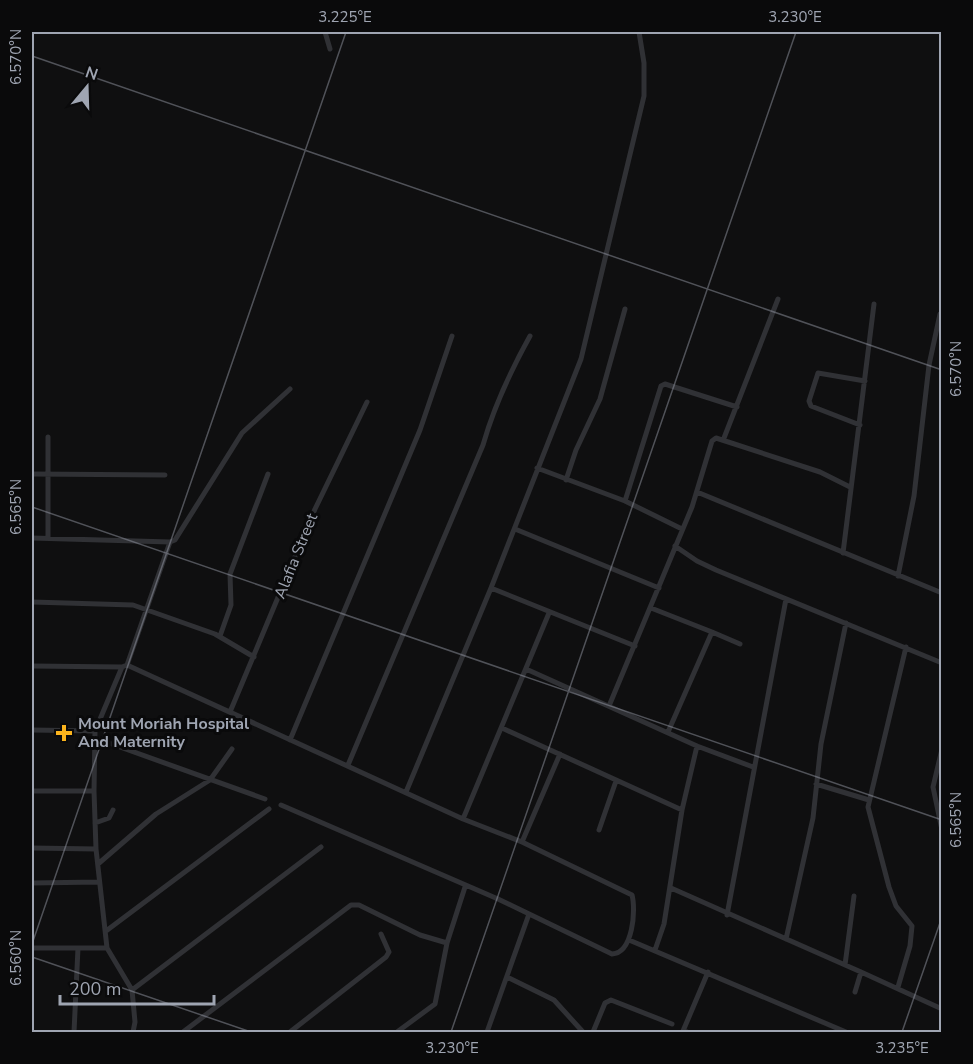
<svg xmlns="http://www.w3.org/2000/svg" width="973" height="1064" font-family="'Nunito Sans',sans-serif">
<rect width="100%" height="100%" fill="#0f0f10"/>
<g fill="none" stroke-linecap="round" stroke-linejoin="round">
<!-- minor -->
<path stroke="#303135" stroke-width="5" d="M325,32l5,17
M860,425l-49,-19 -2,-5 9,-28 47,8
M48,437v101
M724,438l54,-139
M537,468l88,33 57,28
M32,474l133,1
M566,480l10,-30 24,-51 25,-90
M697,492l245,101
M625,501l36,-115 4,-2 72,23
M515,529l144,59
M32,538l138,4 5,-2 67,-107 48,-44
M675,546l22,15 19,9 226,93
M843,553l31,-249
M898,576l16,-80 15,-131 11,-51
M491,588l144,58
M32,602l101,3 82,29 39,23
M651,608l61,24 -44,100
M712,632l28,12
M220,636l11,-31 -1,-31 38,-100
M127,665l336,154 59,23 110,53c4,15 1,58 -20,59l-114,-55 -217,-94
M32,666l90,1
M526,669l171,77 56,21
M609,706l83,-199 20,-66 4,-3 104,34 30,15
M230,712l85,-203 52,-107
M502,728l180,82
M32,730l63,1
M95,738l170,61
M290,740l130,-310 32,-94
M942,749l-9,38 9,43
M348,765l135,-320c11,-39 27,-73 47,-109
M816,784l53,16
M32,791h62
M406,792l85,-204 90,-229 63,-263v-33l-5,-31
M463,819l86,-206
M95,823l14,-5 4,-8
M599,830l17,-49
M522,842l38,-88
M32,848l64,1
M98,864l58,-50 54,-34 22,-31
M32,883l67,-1
M671,888l190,84
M727,915l59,-316
M106,931l163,-122
M786,939l27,-121 8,-74 25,-121
M629,940l217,92
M32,948h75
M655,950l9,-26 18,-114 15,-64
M845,965l9,-69
M507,977l47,23 29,32
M898,987l12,-41 2,-20 -16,-20 -7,-19 -21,-80 38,-160
M132,990l189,-143
M855,992l6,-20 81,37
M74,1032l4,-84
M133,1032l2,-10 -3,-32 -25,-42 -11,-99 -2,-58 1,-60 27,-64 5,-2 43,-123
M183,1032l168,-127h8l61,30 27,8
M290,1032l96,-75 3,-5 -8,-18
M397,1032l38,-28 12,-61 18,-56
M487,1032l42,-118
M593,1032l12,-29 6,-3 61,24
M687,1032l-4,-1 25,-59"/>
</g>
<!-- ticks -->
<path fill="none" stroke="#9fa5b2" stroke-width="1.5" stroke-opacity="0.45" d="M32,56l910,314M32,507l910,313M32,944l314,-912M32,957l219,75M451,1032l345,-1000M902,1032l40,-115"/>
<!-- markers -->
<path fill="#fab31d" stroke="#0a0a0b" stroke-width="2" d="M61 724h6v6h6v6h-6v6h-6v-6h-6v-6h6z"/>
<g text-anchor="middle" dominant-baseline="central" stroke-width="6" stroke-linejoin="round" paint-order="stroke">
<!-- street labels -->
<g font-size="16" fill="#9fa5b2" stroke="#0a0a0b">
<text transform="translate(296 556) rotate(-68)">Alafia Street</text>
</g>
<!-- poi labels -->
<g font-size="16" font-weight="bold" fill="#9fa5b2" stroke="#0a0a0b" text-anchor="start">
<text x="78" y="724">Mount Moriah Hospital<tspan x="78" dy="18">And Maternity</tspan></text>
</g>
</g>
<!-- border -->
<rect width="973" height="1064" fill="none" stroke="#0a0a0b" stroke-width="66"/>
<!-- north arrow -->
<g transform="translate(87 87) rotate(19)" stroke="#0a0a0b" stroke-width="4.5" paint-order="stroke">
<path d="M0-4.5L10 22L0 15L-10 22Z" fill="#9fa5b2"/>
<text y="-9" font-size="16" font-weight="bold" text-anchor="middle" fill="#9fa5b2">N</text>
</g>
<!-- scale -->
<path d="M60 995v9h154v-9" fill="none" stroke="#9fa5b2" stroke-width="3"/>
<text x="69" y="995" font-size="18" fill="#9fa5b2" stroke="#0a0a0b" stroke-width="4.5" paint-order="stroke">200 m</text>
<rect x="33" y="33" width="907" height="998" fill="none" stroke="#9fa5b2" stroke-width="2"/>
<g font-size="15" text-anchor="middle" fill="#9fa5b2">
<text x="345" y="22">3.225°E</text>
<text x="795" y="22">3.230°E</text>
<text transform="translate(16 57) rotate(-90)" y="5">6.570°N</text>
<text transform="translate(956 369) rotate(-90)" y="5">6.570°N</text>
<text transform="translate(16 507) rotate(-90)" y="5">6.565°N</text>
<text transform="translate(956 820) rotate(-90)" y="5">6.565°N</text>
<text transform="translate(16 958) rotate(-90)" y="5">6.560°N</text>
<text x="452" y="1053">3.230°E</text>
<text x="902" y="1053">3.235°E</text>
</g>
</svg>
